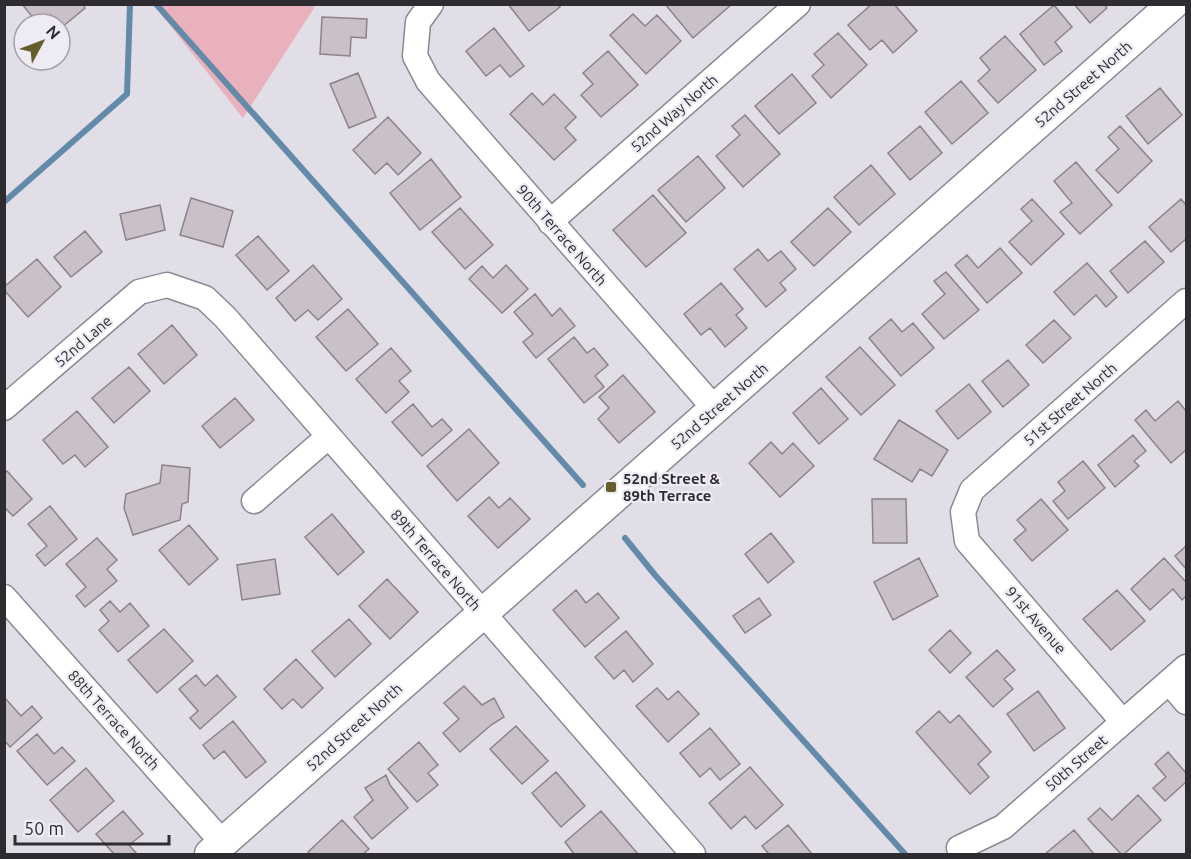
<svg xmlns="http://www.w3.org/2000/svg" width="1191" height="859" font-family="Ubuntu,sans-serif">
<rect width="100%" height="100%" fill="#e2dee8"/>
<!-- green -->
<path fill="#e8b1bb" d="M313,4l1,4 -71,110 -89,-113z"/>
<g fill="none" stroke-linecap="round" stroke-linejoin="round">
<!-- stream -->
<path stroke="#638aa8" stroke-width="6" d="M156,4l427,481
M4,202l123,-108 3,-90
M625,538l30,37 250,279"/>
</g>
<!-- building -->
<path fill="#cac0c7" stroke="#8c838a" stroke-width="1.5" d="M22,4h61l2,4 -24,20 -10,-13 -13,9z
M508,4h49l3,3 -31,24z
M665,4h67l-39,34z
M872,4h22l23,27 -24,22 -11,-13 -12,10 -22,-25z
M1074,4h30l3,4 -17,15z
M1054,5l18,22 -17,15 7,9 -18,14 -24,-31z
M633,14l12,12 12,-11 24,26 -35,33 -36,-39z
M322,17l45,2 -1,19 -15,-1 -1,19 -30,-2z
M494,28l30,38 -14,11 -10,-12 -14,11 -20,-25z
M838,33l29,32 -36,33 -19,-22 12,-11 -10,-11z
M1005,36l31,34 -38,33 -20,-22 12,-11 -10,-12z
M608,51l30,34 -37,32 -20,-22 12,-11 -10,-11z
M358,73l18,44 -27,11 -19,-44z
M792,74l24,29 -37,31 -24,-28z
M961,81l27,32 -36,31 -27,-32z
M1160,88l22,27 -34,29 -22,-28z
M532,93l11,12 11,-11 22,23 -11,11 11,12 -22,20 -44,-46z
M745,115l35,39 -37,33 -27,-31 24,-21 -8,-9z
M388,117l33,36 -23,22 -11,-12 -12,11 -22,-24z
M920,126l22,27 -32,27 -22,-27z
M1120,126l32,35 -34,32 -22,-23 23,-21 -11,-12z
M698,156l27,32 -39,34 -28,-32z
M431,159l30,38 -41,33 -30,-37z
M1076,162l36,43 -32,29 -20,-22 12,-9 -18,-22z
M871,165l24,29 -36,31 -25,-28z
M653,195l33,38 -40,34 -33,-37z
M191,198l42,13 -10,36 -43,-12z
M1032,199l32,35 -33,31 -22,-23 23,-21 -11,-12z
M1181,199l5,6v34l-15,13 -22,-25z
M160,205l5,25 -39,10 -6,-26z
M460,208l33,37 -28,24 -33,-37z
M828,208l23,24 -37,34 -23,-24z
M85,231l17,21 -31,25 -17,-20z
M258,236l31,35 -22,19 -31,-35z
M1145,241l19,21 -36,31 -18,-22z
M1000,248l22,25 -35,30 -32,-38 12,-10 11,13z
M758,249l10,12 13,-10 15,18 -16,14 6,7 -20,17 -32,-38z
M37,259l24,28 -33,30 -24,-27v-3z
M1087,263l30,34 -11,10 -10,-12 -22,20 -20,-23z
M313,265l29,34 -24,21 -10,-10 -13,11 -19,-23z
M506,265l22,24 -26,24 -33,-34 13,-13 11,12z
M946,272l33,38 -35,29 -22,-25 23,-20 -11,-13z
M721,283l22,26 -7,6 11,13 -22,19 -15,-19 -9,7 -17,-21z
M535,294l17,22 8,-8 15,18 -39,32 -13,-16 10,-8 -19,-22z
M348,309l30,35 -32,27 -30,-34z
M891,319l11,13 11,-9 21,25 -33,28 -32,-38z
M1054,320l17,18 -28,25 -17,-18z
M172,325l25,30 -33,29 -26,-30z
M574,337l13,16 7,-5 14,17 -13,11 9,11 -20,16 -36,-44z
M860,347l35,38 -34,30 -35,-38z
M391,348l20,23 -12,10 10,11 -23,21 -30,-34z
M1008,360l21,25 -26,22 -21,-26z
M129,367l21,24 -36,32 -22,-25z
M623,375l32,37 -36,31 -21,-24 11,-11 -10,-11z
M969,384l22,28 -33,27 -22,-28z
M821,388l27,31 -29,25 -26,-31z
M235,398l19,22 -34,28 -18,-22z
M1178,401l8,10v39l-15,13 -36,-43 11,-10 9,11z
M413,404l19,23 10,-8 10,11 -30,26 -30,-34z
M77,411l31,36 -23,20 -10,-12 -12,9 -20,-24z
M899,420l49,30 -16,26 -12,-7 -8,13 -38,-23z
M469,429l30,34 -42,38 -30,-35z
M1133,435l13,16 -12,10 5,5 -24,21 -17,-22z
M771,442l11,12 11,-11 21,23 -34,31 -31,-34z
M1083,461l22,27 -37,31 -15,-18 12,-10 -7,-9z
M162,465l28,3 -2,34 -6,2 -2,16 -47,15 -9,-27 2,-14 34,-11z
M7,471l25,28 -19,17 -9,-9v-34z
M489,497l10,11 11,-10 20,21 -32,29 -30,-32z
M872,499h34l1,44h-34z
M1041,499l27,31 -36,31 -18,-21 12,-10 -9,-10z
M50,506l27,33 -32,27 -9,-11 11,-9 -19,-22z
M332,514l32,38 -26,23 -33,-38z
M189,525l29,34 -29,26 -30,-35z
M771,533l23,29 -26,21 -23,-29z
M97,538l20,22 -10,9 10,12 -32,26 -9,-11 10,-9 -20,-23z
M1186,546v23l-11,-13z
M919,558l19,38 -45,24 -19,-38z
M1164,558l22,24v14l-4,4 -9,-11 -23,21 -19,-21z
M275,559l5,35 -38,6 -5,-35z
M387,579l31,33 -28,27 -31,-33z
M576,590l10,13 12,-10 21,25 -34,29 -32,-37z
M1117,590l28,31 -34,29 -28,-31z
M759,598l12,17 -26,18 -12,-17z
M110,601l10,11 10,-9 19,23 -31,26 -19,-22 10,-9 -9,-11z
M349,619l22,25 -36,33 -23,-26z
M164,629l29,32 -36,32 -29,-33z
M950,630l21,23 -21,20 -21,-23z
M626,631l27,33 -20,18 -9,-12 -10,9 -19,-22z
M997,650l18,20 -11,9 9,10 -20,18 -27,-30z
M296,659l27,29 -21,20 -9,-9 -11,10 -18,-20z
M196,675l9,11 12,-11 19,22 -36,32 -10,-11 8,-7 -19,-22z
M464,686l18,19 12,-7 10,19 -13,8 -31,27 -17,-19 16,-14 -15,-16z
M657,688l11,12 10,-9 21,23 -31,28 -32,-36z
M1038,691l27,37 -31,23 -27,-37z
M4,697l17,19 11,-10 10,12 -32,29 -6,-7z
M939,711l11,12 9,-8 32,37 -13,12 11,13 -19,17 -54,-62z
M233,721l33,41 -20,16 -22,-27 -10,8 -11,-14z
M516,726l32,35 -26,23 -32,-35z
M710,728l30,36 -20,16 -10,-12 -10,9 -20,-24z
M37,734l17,20 8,-7 13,14 -28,24 -30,-34z
M419,742l19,23 -10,8 10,12 -21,17 -29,-33z
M1168,752l18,21v9l-21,19 -12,-13 13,-11 -11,-13z
M750,767l33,38 -27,24 -11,-13 -14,13 -22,-26z
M86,768l28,33 -36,31 -28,-32z
M556,772l29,34 -24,21 -29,-34z
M386,775l4,10 18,23 -36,31 -18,-22 19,-17 -8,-12z
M1138,795l23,25 -37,34h-3l-33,-35 12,-11 12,12z
M123,811l20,23 -14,11 8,9h-23l-18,-20z
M601,811l37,43h-64l-9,-12z
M342,820l27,29 -6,5h-53l-2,-2z
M788,825l24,29h-43l-7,-8z
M1074,830l20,24h-49z"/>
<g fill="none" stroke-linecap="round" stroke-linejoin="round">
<!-- minor casing -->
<g stroke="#8c8892" stroke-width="27">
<path id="minor" d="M431,4l-13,18 -3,34 13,25 287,328
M550,222l248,-218
M4,408l135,-116 28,-7 38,13 20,19 468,537
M254,501l75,-65
M4,597l219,246
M1169,682l17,20
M1123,722l-156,-181 -4,-29 9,-22 214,-189
M959,848l44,-21 183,-160"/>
</g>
<!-- tertiary casing -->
<g stroke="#8c8892" stroke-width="33">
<path id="tertiary" d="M210,854l963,-850"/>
</g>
<!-- minor -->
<use href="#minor" stroke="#fff" stroke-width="24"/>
<!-- tertiary -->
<use href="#tertiary" stroke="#fff" stroke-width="30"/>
</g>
<!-- markers -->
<rect fill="#655e2a" stroke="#efebf5" stroke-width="2" x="605" y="481" width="12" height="12" rx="3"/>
<g text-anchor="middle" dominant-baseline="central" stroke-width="4.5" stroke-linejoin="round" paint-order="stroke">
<!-- street labels -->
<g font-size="15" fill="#2e2c30" stroke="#efebf5">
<text transform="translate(1083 84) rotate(-41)">52nd Street North</text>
<text transform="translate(674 113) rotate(-41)">52nd Way North</text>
<text transform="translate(562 235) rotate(49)">90th Terrace North</text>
<text transform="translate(83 341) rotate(-41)">52nd Lane</text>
<text transform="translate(1070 404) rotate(-41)">51st Street North</text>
<text transform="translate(719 406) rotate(-41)">52nd Street North</text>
<text transform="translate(436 560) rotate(49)">89th Terrace North</text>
<text transform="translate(1036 620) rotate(49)">91st Avenue</text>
<text transform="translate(114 720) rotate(48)">88th Terrace North</text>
<text transform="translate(354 727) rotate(-42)">52nd Street North</text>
<text transform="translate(1076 763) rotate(-41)">50th Street</text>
</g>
<!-- poi labels -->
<g font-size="15" font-weight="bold" fill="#2e2c30" stroke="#efebf5" text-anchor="start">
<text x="623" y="478">52nd Street &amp;<tspan x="623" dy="17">89th Terrace</tspan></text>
</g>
</g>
<!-- border -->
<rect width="1191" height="859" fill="none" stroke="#2e2c30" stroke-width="12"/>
<!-- north arrow -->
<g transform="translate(42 42) rotate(49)"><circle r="28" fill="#efebf5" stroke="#a29fa6" stroke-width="1.5"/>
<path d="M0-4.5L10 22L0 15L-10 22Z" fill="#655e2a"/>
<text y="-9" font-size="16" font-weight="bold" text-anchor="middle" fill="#2e2c30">N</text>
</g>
<!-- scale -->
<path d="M15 835v9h154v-9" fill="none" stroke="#2e2c30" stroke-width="3"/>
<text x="24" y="835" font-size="18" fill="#2e2c30" stroke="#efebf5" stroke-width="4.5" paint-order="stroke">50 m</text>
</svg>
